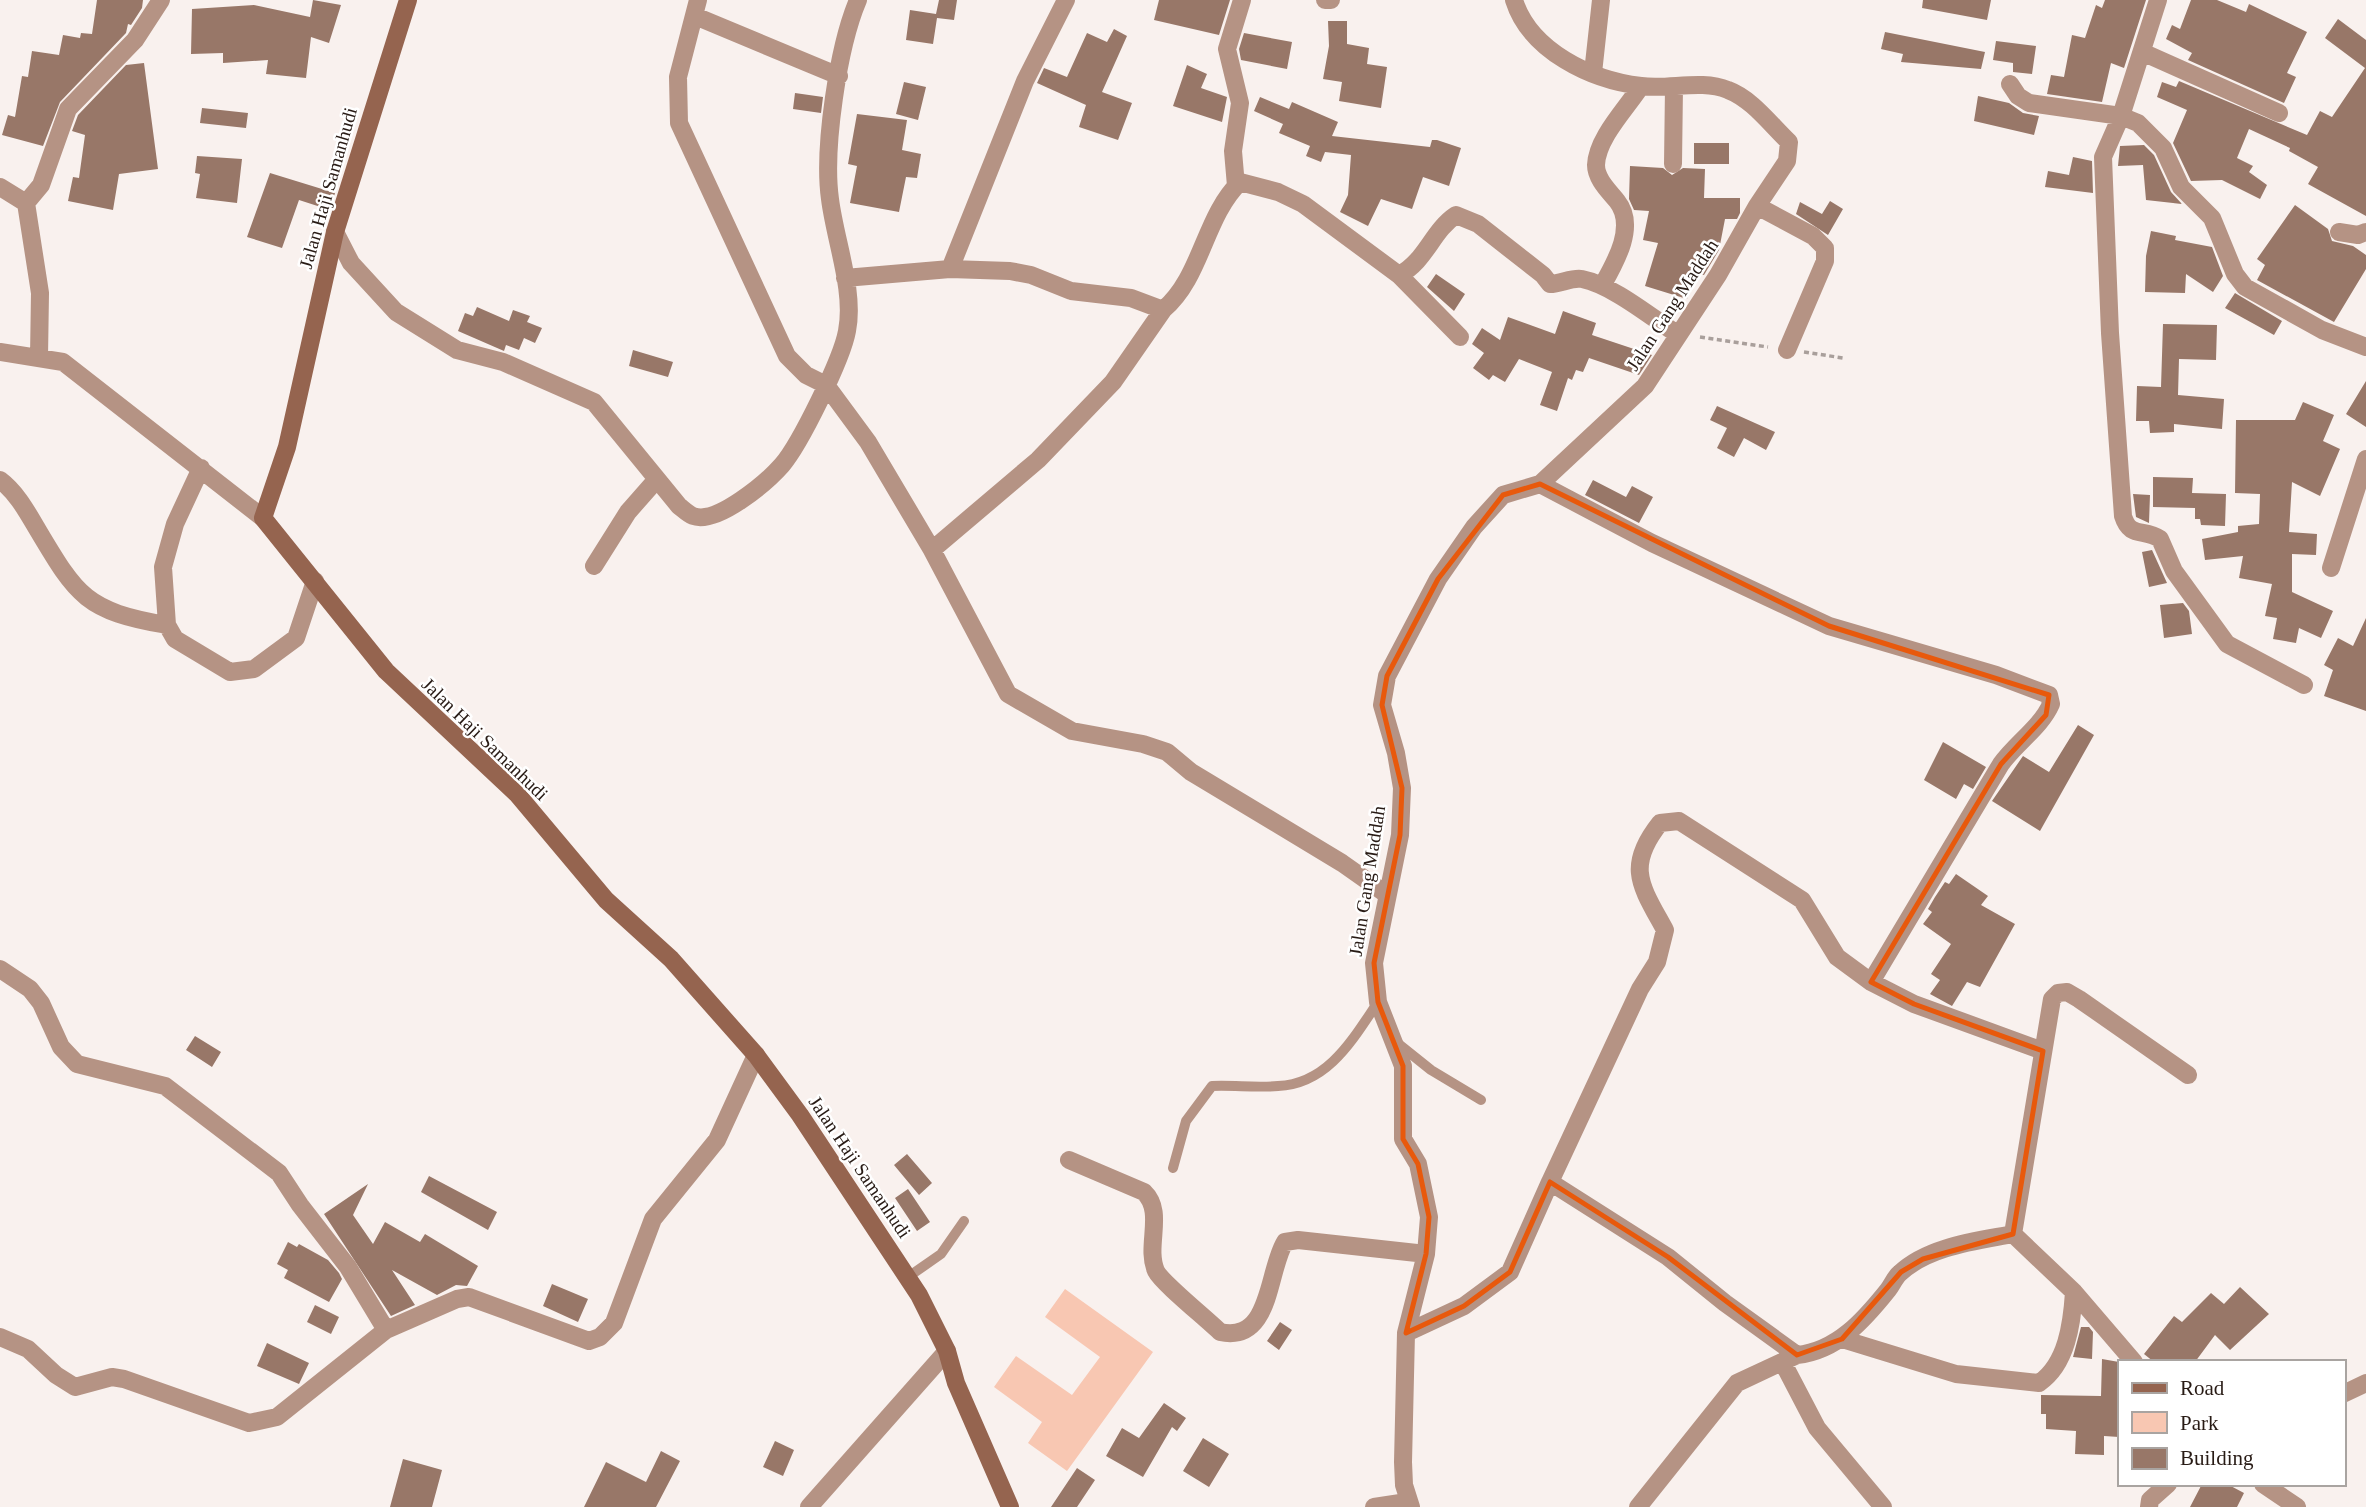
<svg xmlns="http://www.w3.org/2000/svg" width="2366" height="1507" font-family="'Times New Roman',serif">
<rect width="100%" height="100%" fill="#f9f1ee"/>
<!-- green -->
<path fill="#f8c7b2" d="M1065,1289l88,63 -86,119 -39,-28 14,-21 -48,-35 22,-31 56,39 28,-38 -55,-40z"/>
<!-- building -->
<path fill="#987768" d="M97,0h46l-1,8 -11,17 -3,-1 -2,9 -66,69 -17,44 -41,-11 6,-20 7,2 7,-41 6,1 4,-26 27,4 4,-20 17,3 1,-5 11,1z
M313,0l28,5 -12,38 -18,-6 -5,41 -40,-4 2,-14 -45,3v-10l-32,1 1,-45 62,-4 56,12z
M939,0h18l-3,20 -17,-2 -4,26 -27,-4 4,-30 26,4z
M1159,0h71l-11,35 -65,-15z
M1923,0h68l-4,20 -65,-12z
M2105,0h41l-22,68 -13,-5 -9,39 -55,-8 4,-19 13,2 8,-42 13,3 11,-33 6,3z
M2191,0h26l29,12 3,-8 58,28 -20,41 9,4 -12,26 -96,-43 4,-7 -26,-14 6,-14 8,4z
M2338,19l28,21v176l-58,-32 10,-17 -29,-16 1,-3 -41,-19 -12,29 16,8 -4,6 18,13 -7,14 -38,-19 -31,1 -18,-38 14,-33 -30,-13 5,-15 14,5 3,-6 128,54 13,-24 12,6 33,-49 -40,-30z
M1328,21h19v23l22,4 -2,16 20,3 -6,41 -42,-7 3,-19 -19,-3 6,-33z
M1114,29l13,7 -25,56 30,11 -14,37 -39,-13 7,-22 -49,-22 7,-15 23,9 20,-44 20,9z
M1885,32l100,20 -4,17 -80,-7 2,-8 -22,-5z
M1244,33l48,9 -5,27 -46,-9 -2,-11z
M1996,41l40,5 -4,28 -19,-2v-9l-20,-3z
M144,63l14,106 -39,5 -6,36 -45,-9 5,-24 6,1 6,-43 -13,-4 6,-16 48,-50z
M1187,65l20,9 -6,14 26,9 -5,25 -49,-16z
M904,82l22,5 -8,33 -22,-6z
M795,93l28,4 -2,16 -28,-4z
M1978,96l31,7 14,10 16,3 -5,19 -60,-14z
M1260,97l29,12 3,-7 46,20 -6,14 98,11 2,-7h5l24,8 -12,38 -26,-9 -11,32 -31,-10 -13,27 -28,-14 8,-17 3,-40 -26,-3 -4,10 -15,-6 4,-10 -31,-13 4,-9 -29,-13z
M202,108l46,5 -2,15 -46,-5z
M857,114l50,6 -5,30 19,4 -4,24 -11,-1 -7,35 -49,-9 7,-37 -9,-2z
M1694,143h35v21h-35z
M2144,145l10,10 17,37 11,12 -36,-4 -3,-35 -25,1 2,-20z
M197,156l45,3 -5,44 -41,-5 4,-24 -5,-1z
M2073,157l19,4 1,32 -48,-6 3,-16 21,4z
M1630,166l33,2 9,7 11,-7 22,1 -1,29h36v15l-3,6h-12l-6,31 -15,25 -9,-2 -8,26 -42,-13 13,-43 -15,-3 6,-29 -15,-1 -5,-11z
M270,173l65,20 -5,17 -31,-10 -17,48 -35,-11z
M1830,201l13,8 -15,26 -32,-21 4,-12 22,12z
M2295,205l33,24 4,12 21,5 13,9v14l-32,53 -77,-42 8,-15 -8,-6z
M2151,231l25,5 -1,4 37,7 11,29 -10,16 -27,-18 -1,19 -40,-1 1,-36z
M1436,274l29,20 -11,17 -27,-24z
M2235,293l47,28 -8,14 -49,-27z
M477,307l32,14 4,-11 17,6 -3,6 15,6 -7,15 -11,-5 -5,12 -13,-5 -2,6 -46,-20 7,-18 8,3z
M1563,311l33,12 -4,12 60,20 -13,20 -50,-17 -6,14 -7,-2 -4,10 -4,-2 -11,33 -17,-6 12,-33 -33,-13 -14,23 -12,-7 -4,5 -16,-12 11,-15 -12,-9 10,-16 18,12 8,-23 47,17z
M2163,324l54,1 -1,35 -37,-1 -1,36 46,4 -2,30 -48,-5v8l-24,1 -1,-12h-13l1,-35 24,1z
M633,350l40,12 -5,15 -39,-11z
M2366,381v46l-20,-13z
M2303,402l31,13 -11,26 17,8 -20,47 -28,-14 -3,50 28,2 -1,21 -24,-1v38l41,19 -12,27 -22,-10 -3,15 -23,-4 4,-21 -12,-2 7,-32 -33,-6 4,-22 -38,4 -3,-21 36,-7v-6l21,-2 1,-30 -25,-1 1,-73h59z
M1717,406l58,26 -9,18 -22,-12 -10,19 -17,-9 10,-20 -17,-8z
M2153,477l40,1 -1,15 34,1 -1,32 -24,-1 -1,-6h-5v-11l-42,-1z
M1593,480l33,17 6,-11 21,11 -14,26 -54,-28z
M2133,494l17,1 -1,28 -13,-6z
M2152,550l15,33 -18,4 -7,-35z
M2183,603l6,8 3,23 -28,4 -4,-33z
M2366,618v93l-42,-15 9,-26 -9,-5 14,-27 15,8z
M2078,725l16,10 -54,96 -48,-30 31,-45 26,16z
M1943,742l43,25 -13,22 -9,-5 -8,15 -32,-19z
M1956,874l32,22 -7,9 34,19 -35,63 -13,-5 -15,24 -22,-12 10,-14 -9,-6 20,-30 -28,-20 9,-12 -4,-3 7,-12 10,-15 4,2z
M195,1036l26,16 -9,15 -26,-17z
M907,1154l25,29 -13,12 -25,-30z
M429,1176l68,36 -9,18 -67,-38z
M368,1184l-15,31 20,29 12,-22 35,20 5,-8 53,32 -11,20 -11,-1 -19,10 -45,-25 23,35 -24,11 -67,-102z
M908,1189l22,33 -13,9 -22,-33z
M288,1242l9,5 2,-3 29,16 11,13 3,6 -13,23 -45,-24 4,-8 -11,-6z
M552,1284l36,15 -10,23 -35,-16z
M2240,1287l29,27 -39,36 -15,-15 -20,27h-41l-10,-8 30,-38 8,6 29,-29 13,11z
M315,1305l24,12 -8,17 -24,-12z
M1280,1322l12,8 -13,20 -12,-9z
M2081,1327h8l4,5 -1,27 -19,-2z
M267,1343l42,20 -10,21 -42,-18z
M2102,1359l17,3v75l-15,-1v19l-29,-1 1,-23 -30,-2v-15h-5v-19l60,1z
M1164,1403l22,15 -9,13 -5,-4 -29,50 -37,-21 16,-28 17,10z
M1203,1438l26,16 -20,33 -26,-16z
M775,1441l19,9 -11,26 -20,-9z
M661,1451l19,10 -24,46h-72l22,-45 40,20z
M403,1459l39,11 -10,37h-42z
M1077,1468l18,12 -18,27h-26z
M2202,1484h25l17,9 -7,14h-47z"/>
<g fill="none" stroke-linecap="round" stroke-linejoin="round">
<!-- path -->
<path stroke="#a99f9b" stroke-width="3.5" stroke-dasharray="5 3.5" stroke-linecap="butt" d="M1700,337l68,10
M1804,352l39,6"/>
<!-- lane -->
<path stroke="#b59384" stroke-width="10" d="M1396,1042l35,28 50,30
M1173,1168l13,-47 26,-35c22,-1 44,2 66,0 50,-2 75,-47 100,-84
M908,1277l33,-23 23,-33"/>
<!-- street -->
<path stroke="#b59384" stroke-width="18" d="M698,0l-20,77 1,46 108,233 19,19 20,10 42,57 64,108 76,144 64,37 71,13 24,8 24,20 151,91 44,31
M1325,0h6
M2158,0l-37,116 -18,41 7,176 13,183c7,23 21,12 37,23l14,32 53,73 77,41
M695,16l144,60
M2142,52l137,61
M1593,73l8,-73
M2010,84l8,12 11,7 92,13 17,7 25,25 18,39 31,31 23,56 10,13 77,43 44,17
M1673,164l1,-77
M1236,186l-3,-35 7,-48 -13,-54 15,-49
M0,187l26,16
M1757,206l56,30 12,12v13l-38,89
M335,232l16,31 45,49 61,38 46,12 91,40 85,104c4,3 9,8 14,10 24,9 74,-34 89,-51 18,-21 60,-106 65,-134 8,-40 -12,-91 -17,-132 -7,-50 8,-152 28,-199
M2339,232l19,3 8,-3
M950,269l60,2 21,4 40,16 60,7 32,12c39,-33 41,-93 77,-128l38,10 25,12 96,71c27,-14 33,-44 57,-60l22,9 65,51 7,9c11,0 22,-7 32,-5 30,6 69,38 95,55
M1399,275l61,62
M845,278l105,-9 75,-188 41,-81
M1602,286c13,-23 35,-60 15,-85 -8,-10 -21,-22 -21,-36 1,-27 30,-56 45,-79
M0,352l63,10 200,156
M39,357l1,-64 -14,-90 15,-18 27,-76 67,-69 26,-40
M201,468l-26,56 -12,43 4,58 8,14 55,33 24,-3 42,-31 19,-57
M0,480c16,12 26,30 36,47 41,69 49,84 131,98
M1540,484l112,59 177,83 167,49 53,20 2,9c-10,23 -35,39 -50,60l-130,218
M932,550l106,-90 75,-78 50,-72
M594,566l34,-54 29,-33
M2331,568l35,-109
M0,969l30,20 11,14 20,44 16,17 88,22 114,87 21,32 48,62 38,63
M1069,1160l75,32c21,20 1,54 12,79 6,12 51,48 64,61 52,11 47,-61 65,-90l13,-2 128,14
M2013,1234l39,-235 6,-6 9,-1 12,7 109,76
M2013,1234l61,58 60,70
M1406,1333l58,-27 46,-34 40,-90
M0,1337l28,12 28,26 19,12 37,-10 12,2 125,44 28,-6 109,-87 71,-31 12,-2 120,44 11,-4 14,-14 39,-104 64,-79 39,-85
M1842,1339l114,35 83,9c28,-19 33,-60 35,-91
M1797,1355c40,-4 67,-35 91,-65 4,-5 7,-13 12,-17 29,-27 77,-32 113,-39
M1783,1363l34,65 66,79
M2343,1394l23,-11
M2263,1484l34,23
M809,1507l138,-156
M1374,1507l33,-5
M1411,1507l-7,-22 -1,-23 3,-129 20,-79 3,-37 -11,-53 -15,-25v-73l-25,-64 -4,-39 26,-128 2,-47 -6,-35 -14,-48 5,-29 51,-97 36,-52 29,-32 37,-11 105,-98 73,-111 39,-69 30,-45 2,-19c-19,-18 -37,-43 -61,-52 -27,-11 -59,0 -87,-4 -50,-6 -111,-35 -127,-86
M1638,1507l99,-124 60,-28 -72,-52 -57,-46 -118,-75 90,-193 17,-27 8,-32c-24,-44 -40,-63 -5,-107l19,-2 123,79 35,57 34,25 43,22 129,47
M2149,1507l1,-7 18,-16"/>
<!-- secondary -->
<path stroke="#95644f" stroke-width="18" d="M408,0l-73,232 -48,215 -24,71 123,153 131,123 89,106 65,59 85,96 44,60 119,180 28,56 9,32 54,124"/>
</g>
<!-- marked area -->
<path fill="none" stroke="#e8590c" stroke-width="5" stroke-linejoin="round" d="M1540,484l289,142 220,69 -3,20 -45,49 -130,218 43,22 129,47 -30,183 -90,25 -22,13 -59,67 -45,16 -129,-98 -118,-75 -40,90 -46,34 -58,27 20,-79 3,-37 -11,-53 -15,-25v-73l-25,-64 -4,-39 26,-128 2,-47 -20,-83 5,-29 51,-97 65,-84z"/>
<g text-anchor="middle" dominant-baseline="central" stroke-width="5" stroke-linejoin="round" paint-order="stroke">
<!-- street labels -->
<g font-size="19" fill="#281b15" stroke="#fff">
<text transform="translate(328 188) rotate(-74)">Jalan Haji Samanhudi</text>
<text transform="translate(1672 305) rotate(-57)">Jalan Gang Maddah</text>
<text transform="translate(485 739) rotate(44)">Jalan Haji Samanhudi</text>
<text transform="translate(1367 881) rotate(-81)">Jalan Gang Maddah</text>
<text transform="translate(860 1167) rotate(56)">Jalan Haji Samanhudi</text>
</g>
</g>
<!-- legend -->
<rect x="2118" y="1360" width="228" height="126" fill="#ffffff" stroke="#a9a4a1" stroke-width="2"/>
<rect x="2132" y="1383" width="35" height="10" fill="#95644f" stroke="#a9a4a1" stroke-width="2"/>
<text x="2180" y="1395" font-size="21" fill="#281b15">Road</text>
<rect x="2132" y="1412" width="35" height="21" fill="#f8c7b2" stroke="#a9a4a1" stroke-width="2"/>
<text x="2180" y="1430" font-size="21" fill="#281b15">Park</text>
<rect x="2132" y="1448" width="35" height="21" fill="#987768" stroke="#a9a4a1" stroke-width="2"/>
<text x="2180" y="1465" font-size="21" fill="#281b15">Building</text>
</svg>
